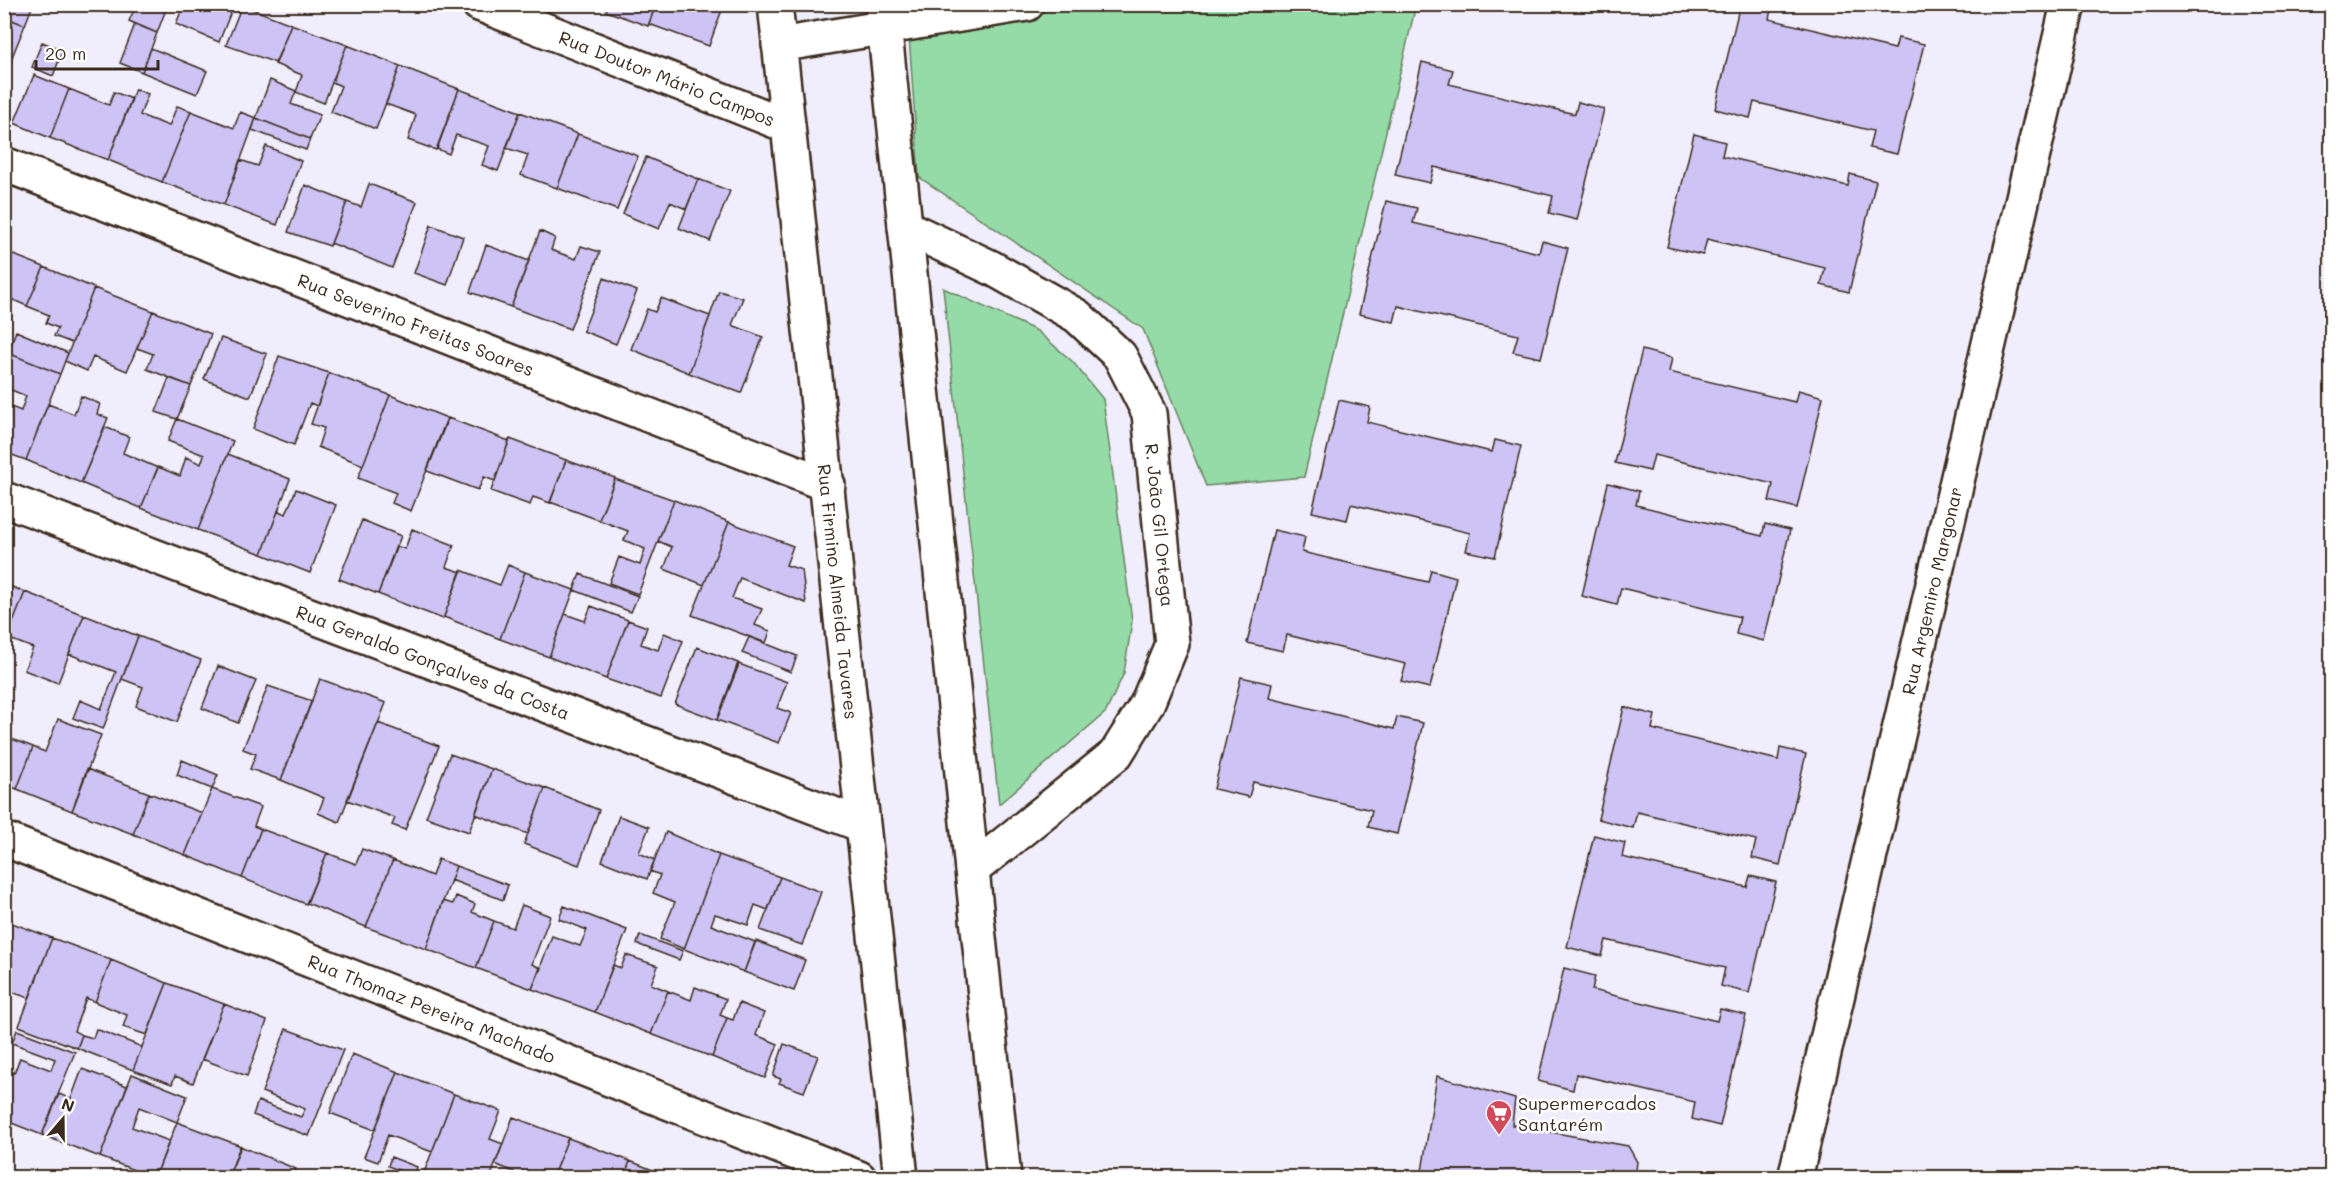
<svg xmlns="http://www.w3.org/2000/svg" width="2336" height="1182" font-family="Mali,sans-serif">
<rect width="100%" height="100%" fill="#f0edfc"/>
<filter id="ink" filterUnits="userSpaceOnUse"><feTurbulence type="fractalNoise" baseFrequency=".0167" numOctaves="2"/><feDisplacementMap in="SourceGraphic" scale="12" xChannelSelector="R" yChannelSelector="G"/><feConvolveMatrix kernelMatrix="1 2 1 2 8 2 1 2 1" color-interpolation-filters="sRGB"/></filter>
<g filter="url(#ink)">
<!-- green -->
<path fill="#95dba7" stroke="#688262" stroke-width="1.5" d="M978,5h438l-112,472 -98,9 -63,-157 -224,-152 -10,-141z
M943,288l94,43 35,30 31,38 29,222 -8,52 -18,39 -107,92z"/>
<!-- building -->
<path fill="#cdc3f5" stroke="#3b2a1e" stroke-width="1.5" d="M12,4h21l-8,21 -18,-7z
M82,4h19l-2,7z
M168,4l-11,29 -28,-12 5,-11 -12,-5z
M184,4h50l-15,38 -43,-18z
M608,4h48l-8,22 -42,-15z
M656,4h68l-15,42 -60,-22z
M1740,4h32l-3,15 126,30 3,-11 26,6 -27,110 -28,-6 4,-17 -119,-29 -4,16 -35,-9z
M242,5l49,19 -15,39 -50,-18z
M4,17l21,8 -21,52z
M135,24l22,9 -15,39 -22,-9z
M291,24l56,21 -23,58 -28,-11 6,-17 -27,-11z
M42,42l21,8 -10,26 -21,-9z
M347,45l53,21 -24,63 -45,-17 10,-26 -9,-4z
M151,48l56,23 -10,23 -55,-22z
M1422,62l31,8 -4,14 126,30 3,-12 26,7 -27,111 -28,-7 4,-17 -119,-29 -4,16 -35,-8z
M400,66l59,23 -23,61 -28,-10 8,-25 -30,-11z
M34,75l35,14 -19,49 -36,-15z
M270,80l26,11 -5,13 29,11 -10,24 -54,-21z
M69,89l40,16 5,-13 18,7 -24,61 -58,-22z
M135,89l13,5 -8,21 29,11 8,-20 14,5 -29,71 -54,-22z
M459,89l61,23 -22,59 -16,-6 7,-19 -33,-11 -7,19 -12,-5z
M191,111l43,17 6,-16 16,6 -32,87 -62,-23z
M520,112l58,22 -21,54 -36,-13 7,-20 -22,-7z
M256,118l54,21 -4,11 -54,-20z
M578,134l60,22 -21,54 -60,-22z
M1694,134l31,8 -3,14 126,30 2,-12 26,7 -27,111 -28,-7 4,-17 -118,-29 -4,16 -36,-8z
M266,146l35,15 -24,64 -53,-20 16,-45 18,6z
M646,157l52,22 -12,30 -16,-7 -11,27 -36,-15z
M698,179l32,12 -20,50 -31,-13z
M369,184l48,18 -25,66 -61,-25 16,-41 14,5z
M305,185l42,17 -17,44 -42,-14z
M1386,201l31,7 -4,15 126,30 3,-12 26,7 -27,110 -28,-6 5,-17 -120,-29 -4,16 -35,-8z
M431,225l32,12 -16,48 -33,-12z
M540,231l15,7 -4,12 25,9 5,-13 19,6 -30,77 -59,-22z
M486,245l43,16 -18,46 -41,-15z
M4,251l40,16 -17,39 -23,-10z
M44,267l50,21 -22,55 -18,-7 4,-8 -12,-5 3,-8 -22,-9z
M604,278l33,13 -21,53 -33,-13z
M94,288l59,23 -26,60 -34,-14 -6,14 -22,-10z
M719,291l24,7 -11,27 31,12 -22,56 -52,-20z
M661,298l49,18 -21,57 -58,-24 16,-40 8,3z
M153,311l58,23 -20,52 -44,-17 6,-15 -16,-6z
M16,331l52,22 -8,21 -52,-21z
M221,338l46,16 -17,43 -46,-18z
M1642,350l30,8 -3,14 126,30 3,-12 25,7 -26,111 -28,-7 4,-17 -119,-29 -4,16 -35,-8z
M8,353l52,21 -34,86 -22,-8v-48l17,7 5,-15 -22,-9v-27z
M279,356l50,17 -12,33 -7,-3 -16,42 -41,-16z
M329,373l61,22 -27,70 -45,-18 6,-19 -13,-4z
M169,378l22,8 -14,33 -21,-7z
M390,395l57,23 -36,93 -19,-8 4,-10 -38,-15z
M81,396l19,8 -3,10 11,4 -27,65 -55,-23 22,-56 26,10z
M1339,400l31,7 -3,15 125,30 3,-12 26,6 -26,111 -29,-6 4,-18 -119,-29 -4,16 -35,-8z
M448,418l61,23 -14,40 -11,-4 -6,13 -51,-19z
M177,419l56,22 -35,89 -57,-22 17,-41 22,9 6,-19 15,7 3,-9 -36,-14z
M105,427l24,10 -6,16 35,15 -17,40 -60,-25z
M510,439l56,21 -16,43 -17,-6 -3,8 -39,-14z
M228,454l62,25 -28,75 -64,-24z
M566,460l49,18 -16,42 -49,-18z
M615,479l59,21 -36,94 -29,-11 10,-26 21,8 5,-16 -21,-9 4,-9 -29,-11z
M1608,483l31,8 -3,14 126,31 3,-12 25,6 -26,111 -28,-7 4,-17 -119,-29 -4,17 -35,-9z
M296,489l40,16 -26,68 -48,-19 16,-43 8,3z
M674,500l55,22 -25,63 -40,-16 8,-22 -14,-6z
M362,520l39,16 -23,58 -39,-15z
M729,522l64,24 -7,19 16,5 4,33 -66,-25 -8,20 30,11 -7,16 15,6 -4,12 -74,-28z
M412,529l42,16 -8,22 15,5 -18,47 -65,-25 18,-48 9,3z
M1274,530l31,7 -3,15 126,30 3,-12 25,7 -26,111 -29,-7 5,-17 -119,-29 -4,16 -36,-8z
M508,565l17,7 -25,67 -56,-22 17,-47 39,15z
M525,572l49,18 -25,67 -49,-18z
M580,574l58,22 -7,16 -57,-22z
M4,584l21,8 -18,46 -3,-1z
M25,592l59,23 -26,68 -34,-13 9,-22 -26,-10z
M591,606l37,14 -22,59 -57,-22 16,-43 20,7z
M84,615l54,21 -35,93 -30,-11 7,-18 21,9 15,-37 -47,-18z
M628,620l19,7 -6,17 17,6 6,-17 19,8 -22,57 -55,-19z
M138,636l63,24 -24,62 -41,-16 7,-19 -21,-8z
M749,637l48,19 -6,16 -49,-19z
M697,647l41,16 -21,57 -42,-16z
M739,664l48,18 -10,26 14,5 -12,30 -62,-23z
M218,666l38,15 -18,42 -36,-15z
M1241,677l31,7 -3,14 125,31 3,-12 26,6 -26,111 -29,-7 4,-17 -119,-28 -4,15 -35,-8z
M320,679l66,24 -47,119 -21,-9 6,-15 -43,-18z
M268,686l44,15 -31,79 -31,-11 6,-15 -13,-5z
M1624,707l31,8 -3,14 126,31 2,-12 26,6 -26,111 -28,-7 4,-18 -119,-28 -4,16 -35,-9z
M58,719l43,16 -29,76 -55,-22 16,-42 12,5z
M378,723l61,23 -34,84 -13,-5 3,-7 -48,-18z
M4,736l29,11 -16,42 -13,-5z
M450,754l42,15 -23,63 -43,-15z
M182,760l36,15 -6,14 -35,-14z
M87,769l62,24 -16,41 -61,-23z
M492,769l53,19 -17,46 -53,-20z
M545,788l54,22 -20,55 -55,-21z
M212,789l49,18 -7,19 7,3 -19,49 -57,-23z
M149,793l53,20 -17,42 -52,-21z
M619,816l30,11 -10,26 16,7 -8,19 -45,-18z
M261,829l66,24 -21,51 -64,-26z
M666,832l53,23 -35,94 -24,-10 15,-37 -22,-9 7,-18 -10,-4z
M1594,835l31,8 -3,14 125,30 3,-11 26,6 -27,111 -28,-7 4,-18 -119,-28 -4,16 -35,-9z
M362,849l31,11 -27,67 -59,-24 20,-50 29,11z
M719,855l61,22 -12,33 -13,-5 -7,20 -33,-11 -4,11 44,17 -11,30 -60,-23z
M438,859l18,7 -30,83 -60,-22 27,-67 39,16z
M456,866l52,19 -5,15 -52,-20z
M780,877l41,15 -19,53 -42,-15z
M456,896l19,8 -3,8 22,9 -18,47 -50,-19 17,-48 10,3z
M522,905l28,11 -18,48 9,4 -9,21 -56,-21 18,-47 19,7z
M564,906l63,24 -32,82 -63,-23 20,-53 28,10 7,-16 -28,-11z
M4,920l48,18 -23,60 -23,-8 -2,3z
M640,935l43,16 -4,9 -42,-16z
M52,938l59,22 -16,42 -9,-4 -12,33 8,4 -5,13 -58,-22z
M756,941l49,19 -11,31 -50,-19z
M626,955l32,11 -7,18 17,7 -17,43 -56,-22 18,-47 8,3z
M111,960l56,23 -20,52 -24,-8 4,-12 -32,-13z
M1564,968l31,8 -3,14 125,31 3,-12 26,6 -26,111 -28,-7 3,-17 -119,-28 -3,16 -35,-9z
M167,983l57,21 -31,79 -18,-7 -3,8 -39,-14z
M695,987l31,12 -6,16 7,3 -15,39 -61,-23 17,-43 23,9z
M739,1003l25,10 -8,22 22,9 -13,34 -53,-21 15,-39 6,2z
M224,1004l43,17 -20,55 -45,-17z
M96,1029l46,18 -9,23 -56,-22 5,-13 11,3z
M286,1029l57,21 -34,86 -56,-21 5,-14 43,16 4,-8 -43,-17z
M17,1030l58,22 -33,83 -38,-15v-50l10,3 6,-15 31,12 4,-11 -43,-16z
M4,1044l7,2 -7,17z
M784,1044l34,12 -14,36 -25,-9 2,-4 -8,-3z
M352,1054l46,18 -23,58 -45,-17z
M82,1069l45,17 -27,71 -58,-22 17,-41 12,5z
M398,1072l56,22 -22,58 -44,-17 -10,27 -14,-5z
M132,1074l55,22 -10,26 -38,-15 -7,20 37,14 -14,37 -55,-21z
M1437,1076l78,23 -3,26 116,21 9,16 -2,16h-214z
M454,1094l47,17 -11,28 13,5 -13,34h-68z
M513,1117l55,21 -16,40h-40l2,-6 -19,-8z
M177,1122l64,24 -13,32h-73z
M568,1138l62,23 -6,17 -71,-2z
M240,1146l56,23 -3,9h-65z
M391,1157l26,10 -3,9 -26,-10z
M630,1161l43,17h-49z"/>
<g fill="none" stroke-linecap="round" stroke-linejoin="round">
<!-- minor casing -->
<g stroke="#3b2a1e" stroke-width="38">
<g id="minor">
<path id="s1" d="M479,4l309,122"/>
<path id="s2" d="M775,4l126,1174"/>
<path d="M882,4l122,1174"/>
<path d="M779,45l248,-41"/>
<path id="s3" d="M4,164l824,321"/>
<path id="s4" d="M905,227l87,41 85,48 43,40 29,57 23,231 -25,60 -31,50 -144,116"/>
<path id="s5" d="M4,499l858,326"/>
<path id="s6" d="M4,839l855,339"/>
<path id="s7" d="M1795,1178l273,-1174"/>
</g>
</g>
<!-- minor -->
<use href="#minor" stroke="#fff" stroke-width="33"/>
</g>
</g>
<!-- icons -->
<defs>
<g id="supermarket-pin" transform="scale(1.35)"><path d="M0 17L-7.5 6A9.5 9.5 0 1 1 7.5 6Z" fill="#d1495b" stroke="#fff"/><path d="M-6-5.5h2.5l.6 2H6L4.5 2H-2.5L-4.4-4H-6ZM-1.5 3.2a1.3 1.3 0 1 0 .1 0ZM3 3.2a1.3 1.3 0 1 0 .1 0Z" fill="#fff"/></g>
</defs>
<g fill-rule="evenodd">
<use href="#supermarket-pin" x="1499" y="1113"/>
</g>
<g text-anchor="middle" dominant-baseline="central" stroke-width="5" stroke-linejoin="round" paint-order="stroke">
<!-- street labels -->
<g font-size="18" fill="#3b2a1e" stroke="#fff">
<text stroke="none"><textPath href="#s1" startOffset="202">Rua Doutor Mário Campos</textPath></text>
<text stroke="none"><textPath href="#s3" startOffset="442">Rua Severino Freitas Soares</textPath></text>
<text stroke="none"><textPath href="#s4" startOffset="429">R. João Gil Ortega</textPath></text>
<text stroke="none"><textPath href="#s2" startOffset="591">Rua Firmino Almeida Tavares</textPath></text>
<text stroke="none"><textPath href="#s7" startOffset="603">Rua Argemiro Margonar</textPath></text>
<text stroke="none"><textPath href="#s5" startOffset="459">Rua Geraldo Gonçalves da Costa</textPath></text>
<text stroke="none"><textPath href="#s6" startOffset="460">Rua Thomaz Pereira Machado</textPath></text>
</g>
<!-- poi labels -->
<g font-size="18" fill="#3b2a1e" stroke="#fff" text-anchor="start">
<text x="1518" y="1103">Supermercados<tspan x="1518" dy="21">Santarém</tspan></text>
</g>
</g>
<!-- margin -->
<rect width="2336" height="1182" fill="none" stroke="#fff" stroke-width="24"/>
<rect x="12" y="12" width="2312" height="1158" fill="none" stroke="#3b2a1e" stroke-width="2" filter="url(#ink)"/>
<!-- north arrow -->
<g transform="translate(63 1119) rotate(20)" stroke="#ffffff" stroke-width="4.5" paint-order="stroke">
<path d="M0-4.5L10 22L0 15L-10 22Z" fill="#3b2a1e"/>
<text y="-9" font-size="16" font-weight="bold" text-anchor="middle" fill="#3b2a1e">N</text>
</g>
<!-- scale -->
<path d="M36 60v9h122v-9" fill="none" stroke="#3b2a1e" stroke-width="3"/>
<text x="45" y="60" font-size="18" fill="#3b2a1e" stroke="#ffffff" stroke-width="4.5" paint-order="stroke">20 m</text>
</svg>
